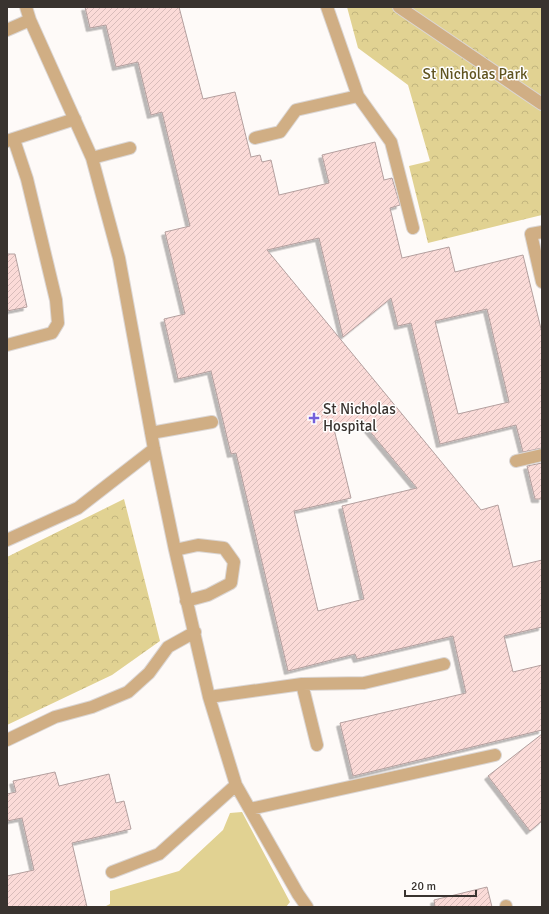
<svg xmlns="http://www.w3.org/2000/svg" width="549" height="914" font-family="Signika,sans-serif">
<defs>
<pattern id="park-crowns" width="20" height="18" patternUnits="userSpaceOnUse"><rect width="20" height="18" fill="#e1d292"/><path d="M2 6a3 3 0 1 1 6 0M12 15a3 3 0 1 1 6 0" fill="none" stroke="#c2b57e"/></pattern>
<pattern id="building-hatch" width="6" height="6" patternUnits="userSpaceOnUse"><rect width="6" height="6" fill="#fbdbd8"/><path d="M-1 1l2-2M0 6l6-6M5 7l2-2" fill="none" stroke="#d8bcba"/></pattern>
<filter id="shadow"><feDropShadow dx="-3.5" dy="3.5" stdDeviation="0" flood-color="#0004"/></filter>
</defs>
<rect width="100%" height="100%" fill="#fefaf8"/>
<!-- green -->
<path fill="#e1d292" d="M242,812l48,90 -4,5h-182l6,-3v-13l69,-20 44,-41 7,-17z"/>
<!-- park -->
<path fill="url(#park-crowns)" d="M347,7h195v208l-114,28 -19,-77 21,-5 -22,-76 -50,-37z
M124,499l36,142 -48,34 -105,50v-168z"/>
<!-- building -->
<path fill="url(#building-hatch)" stroke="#b39f9e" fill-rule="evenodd" filter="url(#shadow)" d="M85,7h94l24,92 32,-7 16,65 9,-2 2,7 9,-2 8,35 50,-12 -7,-28 53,-13 9,38 8,-2 8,27 -10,3 12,50 47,-11 6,25 68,-17 19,78v115l-19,4 -7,-27 -76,19 -29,-121 -13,3 -7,-28 -48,39 -24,-99 -52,12 214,260 17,-5 15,62 29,-7v67l-38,9 9,36 29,-7v65l-189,46 -13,-53 126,-30 -13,-57 -96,23 -2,-5 -67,17 -52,-218 -5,1 -20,-83 -33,8 -14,-60 21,-5 -20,-82 25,-6 -28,-114 -11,3 -13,-53 -22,5 -10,-42 -16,3zM487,309l22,93 -51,12 -23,-93zM363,423l54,65 -75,18 22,93 -46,12 -24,-100 57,-13 -17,-69z
M7,254h8l12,53 -20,4z
M542,463v36h-7l-8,-33z
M542,734v87l-12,10 -42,-55z
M55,772l4,14 50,-12 7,29 8,-2 7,28 -59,14 15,64h-80v-31l27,-6 -12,-52 -15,3v-27l9,-2 -3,-11z
M487,887l5,20h-57l-1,-7z"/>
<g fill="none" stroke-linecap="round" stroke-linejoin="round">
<!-- lane casing -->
<g stroke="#dbd6d4" stroke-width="14">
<path id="lane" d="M26,7l4,13 62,138 27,100 35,191 21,101 34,147 27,88 62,109 9,13
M327,7l31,89 33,46 22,86
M399,7l143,97
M7,30l23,-10
M255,138l25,-6 16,-22 62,-14
M7,141l68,-22
M92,158l38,-10
M542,232l-11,2 11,48
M7,345l45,-12 6,-10 -2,-23 -29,-121 -13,-39
M151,433l61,-11
M516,461l26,-6
M7,540l71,-32 76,-59
M175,550l23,-5 26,3 10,14 -3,21 -23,12 -22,6
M302,684l15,61
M209,697l93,-13 62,-1 80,-19
M7,740l48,-23 37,-10 36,-15 21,-19 19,-26 27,-15
M250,809l245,-54
M112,872l47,-18 77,-69
M506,906v1"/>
</g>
<!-- lane -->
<use href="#lane" stroke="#d0ae84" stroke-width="12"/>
</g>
<!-- markers -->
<path fill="#745fda" stroke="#fff" stroke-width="1.5" d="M312 412h4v4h4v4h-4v4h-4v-4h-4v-4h4z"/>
<g text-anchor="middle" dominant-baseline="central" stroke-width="3" stroke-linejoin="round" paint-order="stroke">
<!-- park labels -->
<g font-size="15" fill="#605420" stroke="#fff">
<text x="475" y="74">St Nicholas Park</text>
</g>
<!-- poi labels -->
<g font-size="15" fill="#39332f" stroke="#fff" text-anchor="start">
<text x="323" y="409">St Nicholas<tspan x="323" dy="17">Hospital</tspan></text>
</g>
</g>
<!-- border -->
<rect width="549" height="914" fill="none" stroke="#39332f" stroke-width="16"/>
<!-- scale -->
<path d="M405 890v6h71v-6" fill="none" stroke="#39332f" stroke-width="2"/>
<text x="411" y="890" font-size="12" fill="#39332f" stroke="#ffffff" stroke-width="3" paint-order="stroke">20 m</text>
</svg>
